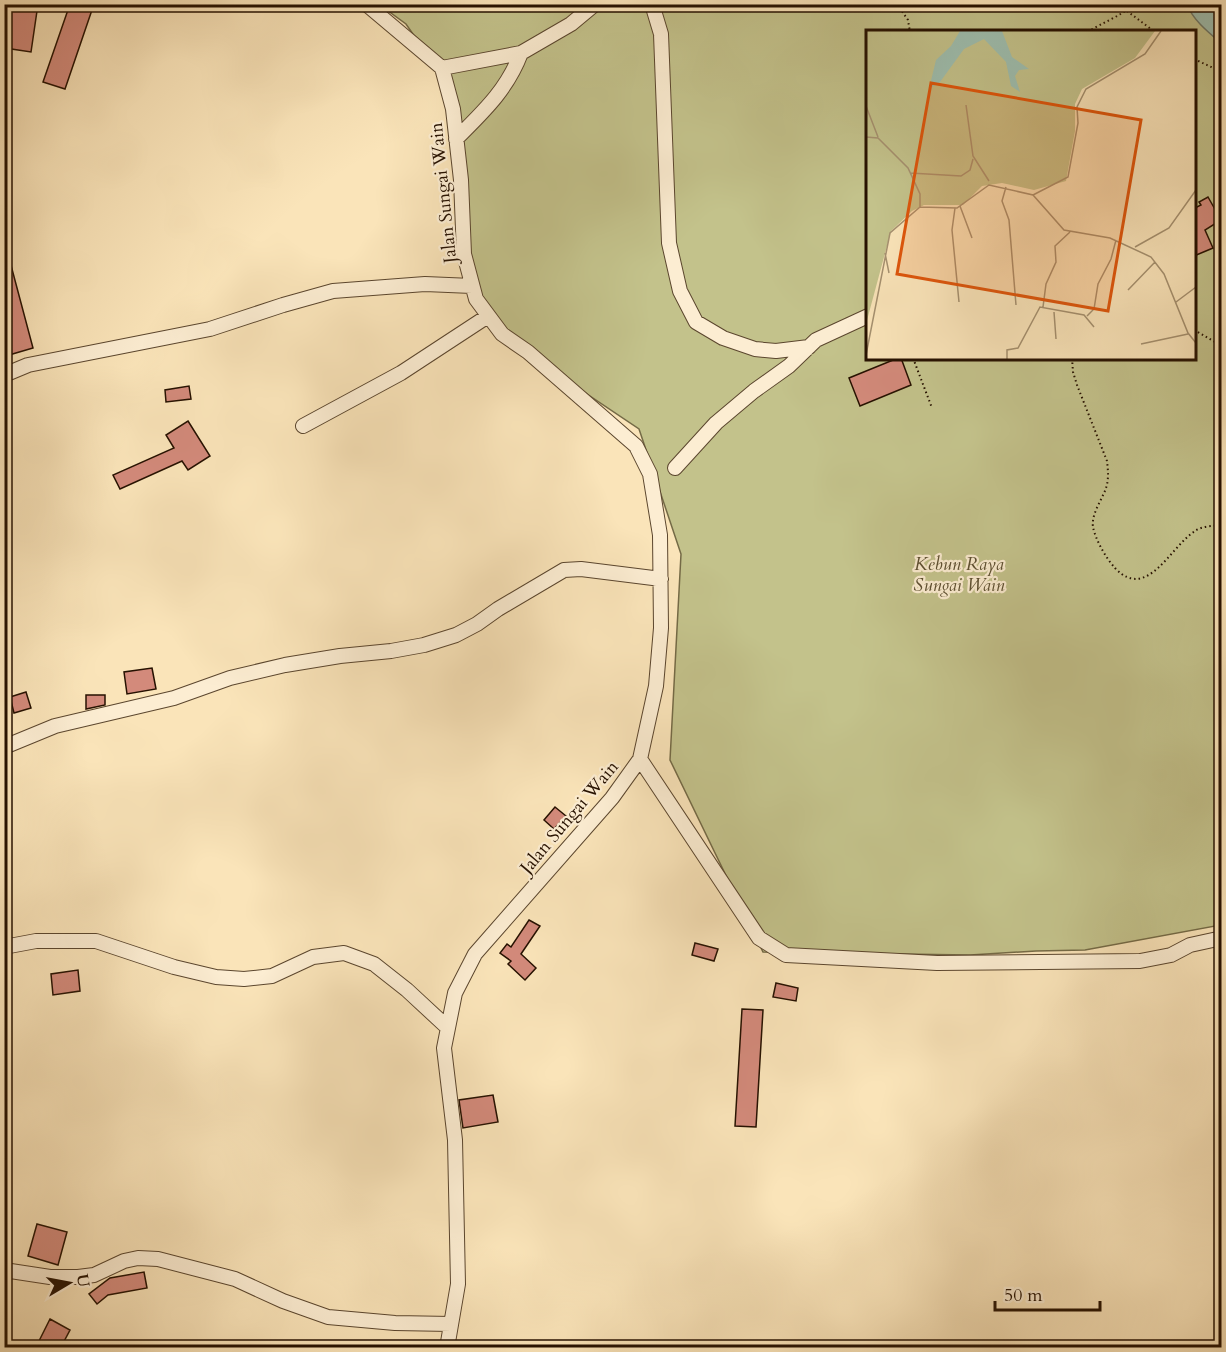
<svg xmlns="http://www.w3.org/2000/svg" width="1226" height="1352" viewBox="0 0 1226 1352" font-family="Cardo,serif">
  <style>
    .green { fill: #c3c28b; stroke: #746a46; stroke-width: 1.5; fill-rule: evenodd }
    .water { fill: #9ebfb0; stroke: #6e796a; stroke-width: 1.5 }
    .building { fill: #d38a7b; stroke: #261100; stroke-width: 1.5 }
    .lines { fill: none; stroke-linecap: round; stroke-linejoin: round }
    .minor-casing { stroke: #5b462e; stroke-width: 16 }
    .path { stroke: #261100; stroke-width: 2; stroke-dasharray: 1.5 3; stroke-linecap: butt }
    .minor { stroke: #fcedd2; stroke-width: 14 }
    .labels { text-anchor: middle; stroke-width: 4.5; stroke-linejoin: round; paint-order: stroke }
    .street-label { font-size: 18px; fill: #261100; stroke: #fcedd2 }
    .park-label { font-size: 18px; font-style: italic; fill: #5d4f31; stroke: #fcedd2 }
    .inset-road { fill: none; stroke: #a5906f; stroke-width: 1.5 }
    .view { fill: #de550b; fill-opacity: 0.15; stroke: #de550b; stroke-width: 3 }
    .inset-edge { fill: none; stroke: #261100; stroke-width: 3 }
  </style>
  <rect width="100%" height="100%" fill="#fae4b9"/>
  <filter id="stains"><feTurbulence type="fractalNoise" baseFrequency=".00333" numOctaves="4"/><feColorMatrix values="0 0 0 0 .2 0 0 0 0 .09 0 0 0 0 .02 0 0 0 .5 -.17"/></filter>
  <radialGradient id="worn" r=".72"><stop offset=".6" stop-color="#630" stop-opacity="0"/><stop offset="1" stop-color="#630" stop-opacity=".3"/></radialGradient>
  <path class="green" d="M 380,5 L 1221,5 L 1221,925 L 1085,950 L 1036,951 L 970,955 L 763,952 L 670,760 L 681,554 L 639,429 L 499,335 L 471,284 L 455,94 L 406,24 ZM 868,32 L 1194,32 L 1194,358 L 868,358 Z"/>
  <path class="water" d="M 1187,5 L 1221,5 L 1221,43 C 1208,32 1194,21 1187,5 Z"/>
  <path class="building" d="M 11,4 L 38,4 L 31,52 L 5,48 Z
    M 70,4 L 94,4 L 65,89 L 43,82 Z
    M 1208,197 L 1221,220 L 1205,230 L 1213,248 L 1194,256 L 1194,206 L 1195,208 L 1201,205 L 1199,202 Z
    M 8,254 L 33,348 L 9,355 L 4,337 L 4,255 Z
    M 898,358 L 901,358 L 911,385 L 860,406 L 849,378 Z
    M 189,386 L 191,399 L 166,402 L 165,390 Z
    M 188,421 L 210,456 L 188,470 L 182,461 L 120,489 L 113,475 L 174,448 L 166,435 Z
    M 152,668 L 156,689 L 127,694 L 124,672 Z
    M 26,692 L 31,708 L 14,713 L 10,697 Z
    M 86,695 L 105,695 L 105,705 L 86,709 Z
    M 555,807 L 566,816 L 554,829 L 544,820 Z
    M 529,920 L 540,926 L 521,954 L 536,968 L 525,980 L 508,964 L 511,961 L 500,953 L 507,944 L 511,947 Z
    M 695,943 L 718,949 L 714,961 L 692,955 Z
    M 78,970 L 80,991 L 53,995 L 51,974 Z
    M 776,983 L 798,988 L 796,1001 L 773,997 Z
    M 742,1009 L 763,1010 L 756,1127 L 735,1126 Z
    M 493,1095 L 498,1122 L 463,1128 L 459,1100 Z
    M 37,1224 L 67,1232 L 58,1265 L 28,1256 Z
    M 144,1272 L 147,1288 L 108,1295 L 97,1304 L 89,1294 L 110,1278 Z
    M 50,1319 L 70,1330 L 61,1347 L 36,1347 Z"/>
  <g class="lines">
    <g class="minor-casing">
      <path id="minor" d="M 366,4 L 442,68 L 453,109 L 461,180 L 464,254 L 476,299 L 502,334 L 528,352 L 636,446 L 650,474 L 660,535 L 661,628 L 656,686 L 640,759 L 612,798 L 475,954 L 455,993 L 444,1048 L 455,1140 L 458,1284 L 447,1348
        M 652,4 L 661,34 L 669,243 L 680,291 L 696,322 L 723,338 L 755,349 L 776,351 L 809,347
        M 442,68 L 521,53 L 571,24 L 595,4
        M 456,139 C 483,112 507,90 521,53
        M 4,375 L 28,365 L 210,329 L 283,305 L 333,291 L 425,284 L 472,286
        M 303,426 L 401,373 L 488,316
        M 675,468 L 716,423 L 754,391 L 789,366 L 816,340 L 868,316
        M 4,747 L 55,726 L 174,698 L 230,678 L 285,665 L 340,656 L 391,651 L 424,645 L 456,635 L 477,624 L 498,609 L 564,570 L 581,569 L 661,579
        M 640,759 L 759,938 L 786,955 L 937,963 L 1140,961 L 1171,955 L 1190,945 L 1222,938
        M 4,947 L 36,941 L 96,941 L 174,967 L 216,977 L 244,979 L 272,976 L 313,957 L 344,953 L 374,964 L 407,990 L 448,1028
        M 4,1270 L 50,1277 L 78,1277 L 94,1275 L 124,1261 L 138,1258 L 158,1259 L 235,1279 L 283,1301 L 328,1317 L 395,1323 L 451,1324"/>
    </g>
    <path class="path" d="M 897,4 L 908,20 L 910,32
      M 1127,11 L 1155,32
      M 1088,32 C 1101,23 1124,15 1133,4
      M 1194,59 L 1222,72
      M 1194,330 L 1222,346
      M 913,358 L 932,408
      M 1072,358 L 1073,372 L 1077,385 L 1107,461 C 1108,470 1109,479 1106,488 C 1102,500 1091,514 1093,527 C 1096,541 1106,558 1115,568 C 1147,602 1170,547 1195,531 C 1202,526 1213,526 1222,525"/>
    <use href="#minor" class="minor"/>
  </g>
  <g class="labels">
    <g class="street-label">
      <text transform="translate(443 193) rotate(-96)" y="6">Jalan Sungai Wain</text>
      <text transform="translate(569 817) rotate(-50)" y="6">Jalan Sungai Wain</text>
    </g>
    <g class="park-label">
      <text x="959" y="570">Kebun Raya<tspan x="959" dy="21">Sungai Wain</tspan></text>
    </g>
  </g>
  <g transform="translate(866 30)">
    <rect width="330" height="330" fill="#fae4b9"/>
    <path d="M 0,1 L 289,1 L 269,28 L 216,59 L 209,74 L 209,101 L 200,151 L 168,160 L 136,153 L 116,156 L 97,175 L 58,175 L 46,181 L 25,201 L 0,294 Z" fill="#c3c28b"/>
    <path d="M 94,1 L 136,1 L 146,27 L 163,39 L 153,40 L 149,46 L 154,62 L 145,56 L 140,32 L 118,9 L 98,19 L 74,52 L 63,59 L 70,30 L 85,16 Z" fill="#9ebfb0"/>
    <path class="inset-road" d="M 100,75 L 107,126 L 123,151M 0,76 L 12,107M 0,107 L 12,108 L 42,138 L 54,164 L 54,177M 44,143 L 95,146 L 104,140 L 107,129M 140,157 L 136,171 L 143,190 L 150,275M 167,165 L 202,147 L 212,93 L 211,77 L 220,59 L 279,24 L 295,1M 94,176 L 106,208M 89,178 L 86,200 L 93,272M 269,217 L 303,198 L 330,160M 19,223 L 23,243M 262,260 L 289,232M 310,272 L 330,257M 177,277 L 180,254 L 190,232 L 189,216 L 204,202M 188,282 L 190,309M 221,286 L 228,279 L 232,254 L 245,229 L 250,210M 275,314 L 322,304M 0,325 L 24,203 L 54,177 L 91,178 L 123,155 L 167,165 L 198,200 L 244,208 L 285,227 L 298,244 L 322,303 L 330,313M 141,329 L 141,320 L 152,318 L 174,277 L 218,285 L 228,297"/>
    <path class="view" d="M 65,53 L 275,90 L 242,281 L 31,244 Z"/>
    <rect width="330" height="330" class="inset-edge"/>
  </g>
  <rect width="1226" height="1352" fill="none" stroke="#fae4b9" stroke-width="24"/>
  <rect x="6" y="6" width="1214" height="1340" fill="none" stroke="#261100" stroke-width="3"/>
  <rect x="12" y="12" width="1202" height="1328" fill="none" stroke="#261100" stroke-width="1.5"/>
  <g transform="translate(69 1283) rotate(80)" stroke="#fcedd2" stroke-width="4.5" paint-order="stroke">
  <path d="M0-4.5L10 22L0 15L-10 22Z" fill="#261100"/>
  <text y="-9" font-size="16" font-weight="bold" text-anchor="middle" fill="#261100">U</text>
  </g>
  <path d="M995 1301v9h105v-9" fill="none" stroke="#261100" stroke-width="3"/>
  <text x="1004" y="1301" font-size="18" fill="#261100" stroke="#fcedd2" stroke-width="4.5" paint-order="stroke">50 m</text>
  <rect width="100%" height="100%" filter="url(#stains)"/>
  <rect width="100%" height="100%" fill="url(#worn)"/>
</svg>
